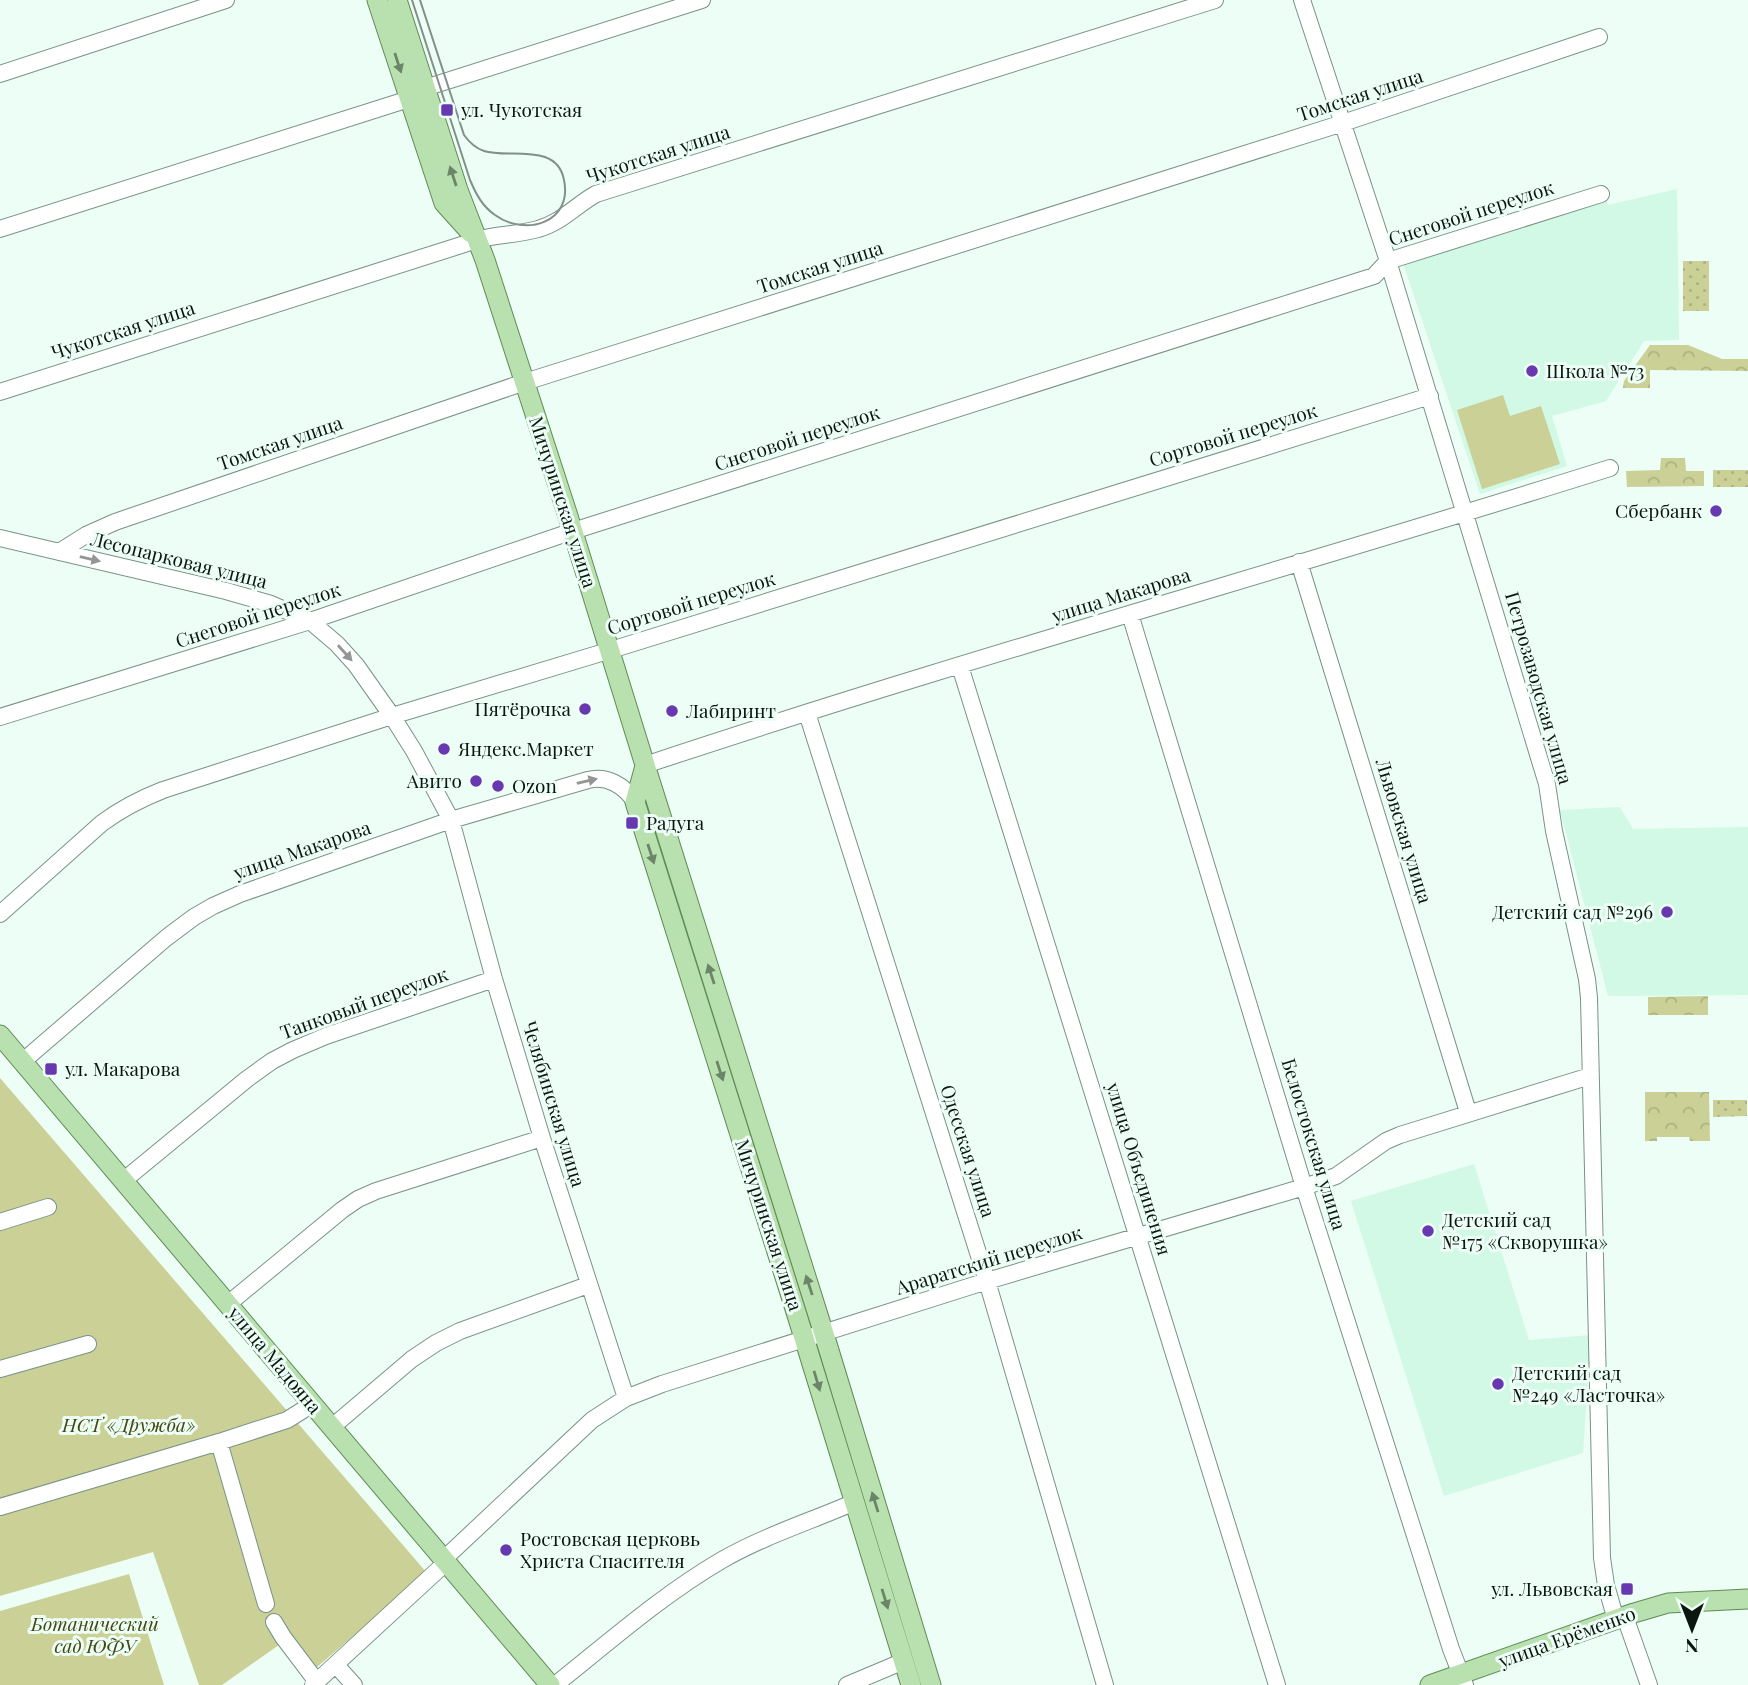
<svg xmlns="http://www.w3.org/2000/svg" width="1748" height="1685" viewBox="0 0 1748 1685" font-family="'Playfair Display',serif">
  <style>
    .built { fill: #d2f8e6 }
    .grass { fill: url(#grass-dots) }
    .forest { fill: url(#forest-crowns) }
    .garden { fill: #cad096 }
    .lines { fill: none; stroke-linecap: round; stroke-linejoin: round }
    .minor-casing { stroke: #789387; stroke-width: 18 }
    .major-casing { stroke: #5f8c55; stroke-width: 21 }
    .minor { stroke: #fff; stroke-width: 16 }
    .major { stroke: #b9e0af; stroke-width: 19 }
    .tram { stroke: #829089; stroke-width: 2 }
    .oneway { fill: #6b8568 }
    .oneway2 { fill: #929694 }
    .poi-dot { fill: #6738b0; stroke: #ecfef5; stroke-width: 2.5 }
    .labels { text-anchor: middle; stroke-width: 6; stroke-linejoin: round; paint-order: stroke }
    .street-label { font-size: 19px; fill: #0c1611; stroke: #ecfef5 }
    .poi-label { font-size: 19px; fill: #0c1611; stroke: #ecfef5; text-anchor: start }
    .park-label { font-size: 19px; font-style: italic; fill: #444712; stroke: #ecfef5 }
  </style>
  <defs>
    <pattern id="grass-dots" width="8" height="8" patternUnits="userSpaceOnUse" patternTransform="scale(1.75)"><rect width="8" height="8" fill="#cad096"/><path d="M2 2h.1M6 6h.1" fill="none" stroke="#acb280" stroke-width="1.8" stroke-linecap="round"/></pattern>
    <pattern id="forest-crowns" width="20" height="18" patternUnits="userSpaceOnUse" patternTransform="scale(1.75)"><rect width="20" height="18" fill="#cad096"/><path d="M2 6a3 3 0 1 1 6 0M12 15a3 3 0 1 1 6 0" fill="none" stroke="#acb280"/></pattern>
  </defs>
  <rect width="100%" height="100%" fill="#ecfef5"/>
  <path class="built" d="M 1677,189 L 1679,340 L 1644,341 L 1606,401 L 1552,416 L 1567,466 L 1480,494 L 1403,263 L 1606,198 L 1608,205 Z
    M 1620,807 L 1633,829 L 1748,827 L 1748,995 L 1608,996 L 1560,810 Z
    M 1474,1164 L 1529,1340 L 1591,1335 L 1583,1453 L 1444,1496 L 1351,1201 Z"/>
  <path class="grass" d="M 1683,261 L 1709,261 L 1709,311 L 1683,311 Z
    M 1713,470 L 1748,470 L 1748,487 L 1713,487 Z
    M 1713,1100 L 1747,1100 L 1747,1116 L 1713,1117 Z"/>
  <path class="forest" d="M 1650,345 L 1688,345 L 1722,359 L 1748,359 L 1748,371 L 1650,370 L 1650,388 L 1623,388 L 1624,381 Z
    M 1661,458 L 1685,458 L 1686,471 L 1704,471 L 1704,486 L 1627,487 L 1626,471 L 1660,470 Z
    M 1708,996 L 1708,1015 L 1648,1015 L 1648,997 Z
    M 1645,1092 L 1709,1092 L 1710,1141 L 1690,1141 L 1689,1137 L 1657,1137 L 1657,1141 L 1645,1141 Z"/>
  <path class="garden" d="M 1503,395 L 1510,416 L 1541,406 L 1560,464 L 1482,489 L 1457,410 Z
    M 0,1078 L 427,1573 L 310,1673 L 286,1640 L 222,1685 L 199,1685 L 153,1552 L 0,1596 Z
    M 129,1574 L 164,1685 L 0,1685 L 0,1611 Z"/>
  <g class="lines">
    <g class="minor-casing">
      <path id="minor" d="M 1302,0 L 1388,261 L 1547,784 L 1554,831 L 1587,979 L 1589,998 L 1602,1558 L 1606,1585 L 1616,1620
        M 0,74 L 226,0
        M 425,88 L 702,0
        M 0,229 L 409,99
        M 0,392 L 477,240 C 497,234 518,235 538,229 C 561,223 576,205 596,194 L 1215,0
        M 0,538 L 226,591 L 271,604 L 310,621 L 337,644 L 356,665 L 392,716 L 414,751 L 451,820 L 494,979 L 542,1138 L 626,1398
        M 59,552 L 86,535 L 115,522 L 525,382 L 1343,123 L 1599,37
        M 1299,562 L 1468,1112
        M 1130,614 L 1304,1187 L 1451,1649 L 1465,1685
        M 960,666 L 1277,1685
        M 807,713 L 987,1281 L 1105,1685
        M 0,717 L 310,621 L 573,531 L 1374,276 L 1388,261 L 1601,194
        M 645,765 C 964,659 1289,569 1610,468
        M 0,914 L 102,823 C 121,809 140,799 163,790 L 392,716 L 611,650 L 1430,396
        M 22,1062 L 166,938 L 194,917 L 213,906 L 240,894 L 451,820 L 588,780 C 607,775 625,786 635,802
        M 123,1181 L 247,1079 L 272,1061 L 293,1050 L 326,1036 L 494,979
        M 0,1222 L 48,1207
        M 228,1304 L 342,1210 L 358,1199 L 376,1191 L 542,1138
        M 0,1369 L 88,1344
        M 332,1427 L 412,1359 L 436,1343 L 460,1331 L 588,1285
        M 219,1442 L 266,1604
        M 0,1507 L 219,1442 L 287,1420 L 303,1410
        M 444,1559 L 592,1420 L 626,1398 L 662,1384 L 987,1281 L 1304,1187 L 1336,1176 L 1386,1141 L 1400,1135 L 1590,1076
        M 1625,1617 L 1649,1685
        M 274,1622 L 283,1637 L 317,1682
        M 336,1665 L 354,1685
        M 313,1685 L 439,1569
        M 555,1685 C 609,1642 662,1595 722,1560 C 764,1536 811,1521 855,1502
        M 847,1685 L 904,1661"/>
    </g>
    <g class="major-casing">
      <path id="major" d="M 377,0 L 444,203 L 471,233
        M 397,0 L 458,190 L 485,260 L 568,516 L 645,765 L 824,1334 L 931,1685
        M 645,766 L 635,802 L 796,1312 L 911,1685
        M 0,1035 L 550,1685
        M 1430,1685 L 1634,1613 L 1668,1603 L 1748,1599"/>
    </g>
    <use href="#minor" class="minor"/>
    <use href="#major" class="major"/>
    <path class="tram" d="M 412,0 L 470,180 C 476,194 482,206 495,215 C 525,237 573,223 564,180 C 557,142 509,159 484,151 C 475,148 469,142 464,135 L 420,0"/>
  </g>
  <defs><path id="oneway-solid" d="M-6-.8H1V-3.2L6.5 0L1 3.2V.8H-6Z" transform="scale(1.75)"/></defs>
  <g class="oneway">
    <use href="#oneway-solid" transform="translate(398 63) rotate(72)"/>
    <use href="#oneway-solid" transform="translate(453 176) rotate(-108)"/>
    <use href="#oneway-solid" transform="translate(651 854) rotate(72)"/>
    <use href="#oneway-solid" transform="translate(711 974) rotate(-108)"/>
    <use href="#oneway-solid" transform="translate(720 1071) rotate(72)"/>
    <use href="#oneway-solid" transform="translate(809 1285) rotate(-108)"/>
    <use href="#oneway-solid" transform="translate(817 1381) rotate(73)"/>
    <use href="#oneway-solid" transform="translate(875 1502) rotate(-107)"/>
    <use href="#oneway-solid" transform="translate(885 1599) rotate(73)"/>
  </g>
  <g class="oneway2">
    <use href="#oneway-solid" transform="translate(90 559) rotate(13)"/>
    <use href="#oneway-solid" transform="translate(345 653) rotate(48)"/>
    <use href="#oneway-solid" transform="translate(587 781) rotate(-13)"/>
  </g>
  <g class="poi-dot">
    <rect x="440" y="103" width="14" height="14" rx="3.5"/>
    <circle cx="1532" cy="371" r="7"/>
    <circle cx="1716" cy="511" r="7"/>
    <circle cx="585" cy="709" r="7"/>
    <circle cx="672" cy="711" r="7"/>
    <circle cx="444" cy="749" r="7"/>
    <circle cx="476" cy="781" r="7"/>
    <circle cx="498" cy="786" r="7"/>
    <rect x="625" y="816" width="14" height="14" rx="3.5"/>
    <circle cx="1667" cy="912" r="7"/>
    <rect x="44" y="1062" width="14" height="14" rx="3.5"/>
    <circle cx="1428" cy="1231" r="7"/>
    <circle cx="1498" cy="1384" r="7"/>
    <circle cx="506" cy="1550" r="7"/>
    <rect x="1620" y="1582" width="14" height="14" rx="3.5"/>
  </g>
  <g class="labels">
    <g class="street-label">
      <text transform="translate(1360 95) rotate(-18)" y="7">Томская улица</text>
      <text transform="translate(658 154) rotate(-18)" y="7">Чукотская улица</text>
      <text transform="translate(1471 213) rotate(-18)" y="7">Снеговой переулок</text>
      <text transform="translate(820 267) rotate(-18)" y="7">Томская улица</text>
      <text transform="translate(123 330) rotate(-18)" y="7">Чукотская улица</text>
      <text transform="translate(1233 435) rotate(-17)" y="7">Сортовой переулок</text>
      <text transform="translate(797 438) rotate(-18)" y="7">Снеговой переулок</text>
      <text transform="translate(280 443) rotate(-19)" y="7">Томская улица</text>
      <text transform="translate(563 502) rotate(72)" y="7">Мичуринская улица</text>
      <text transform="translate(179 560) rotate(14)" y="7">Лесопарковая улица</text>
      <text transform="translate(1121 595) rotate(-17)" y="7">улица Макарова</text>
      <text transform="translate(691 603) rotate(-17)" y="7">Сортовой переулок</text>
      <text transform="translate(258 615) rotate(-18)" y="7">Снеговой переулок</text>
      <text transform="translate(1539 688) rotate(74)" y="7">Петрозаводская улица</text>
      <text transform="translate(1404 831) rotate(73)" y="7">Львовская улица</text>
      <text transform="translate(302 850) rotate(-19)" y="7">улица Макарова</text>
      <text transform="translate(364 1003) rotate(-20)" y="7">Танковый переулок</text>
      <text transform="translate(554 1104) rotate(73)" y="7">Челябинская улица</text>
      <text transform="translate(1314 1144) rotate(73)" y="7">Белостокская улица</text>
      <text transform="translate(968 1151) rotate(72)" y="7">Одесская улица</text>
      <text transform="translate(1139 1169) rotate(73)" y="7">улица Объединения</text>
      <text transform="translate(769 1225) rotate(72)" y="7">Мичуринская улица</text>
      <text transform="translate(989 1260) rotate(-17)" y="7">Араратский переулок</text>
      <text transform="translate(275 1360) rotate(50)" y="7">улица Мадояна</text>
      <text transform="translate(1567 1637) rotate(-20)" y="7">улица Ерёменко</text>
    </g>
    <g class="poi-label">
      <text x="461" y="117">ул. Чукотская</text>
      <text x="1546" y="378">Школа №73</text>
      <text x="1702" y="518" text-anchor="end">Сбербанк</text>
      <text x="571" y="716" text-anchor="end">Пятёрочка</text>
      <text x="686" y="718">Лабиринт</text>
      <text x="458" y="756">Яндекс.Маркет</text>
      <text x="462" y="788" text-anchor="end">Авито</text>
      <text x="512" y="793">Ozon</text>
      <text x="646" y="830">Радуга</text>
      <text x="1653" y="919" text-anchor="end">Детский сад №296</text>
      <text x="65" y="1076">ул. Макарова</text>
      <text x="1442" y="1227">Детский сад<tspan x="1442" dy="22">№175 «Скворушка»</tspan></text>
      <text x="1512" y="1380">Детский сад<tspan x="1512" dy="22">№249 «Ласточка»</tspan></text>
      <text x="520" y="1546">Ростовская церковь<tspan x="520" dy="22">Христа Спасителя</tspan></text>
      <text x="1613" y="1596" text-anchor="end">ул. Львовская</text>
    </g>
    <g class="park-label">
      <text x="129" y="1432">НСТ «Дружба»</text>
      <text x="95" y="1631">Ботанический<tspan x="95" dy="22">сад ЮФУ</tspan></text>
    </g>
  </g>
  <g transform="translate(1692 1629) rotate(180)" stroke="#ecfef5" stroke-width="5" paint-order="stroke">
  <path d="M0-5L12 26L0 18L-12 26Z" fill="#0c1611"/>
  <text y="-10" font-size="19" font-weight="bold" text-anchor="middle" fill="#0c1611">N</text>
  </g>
</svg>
